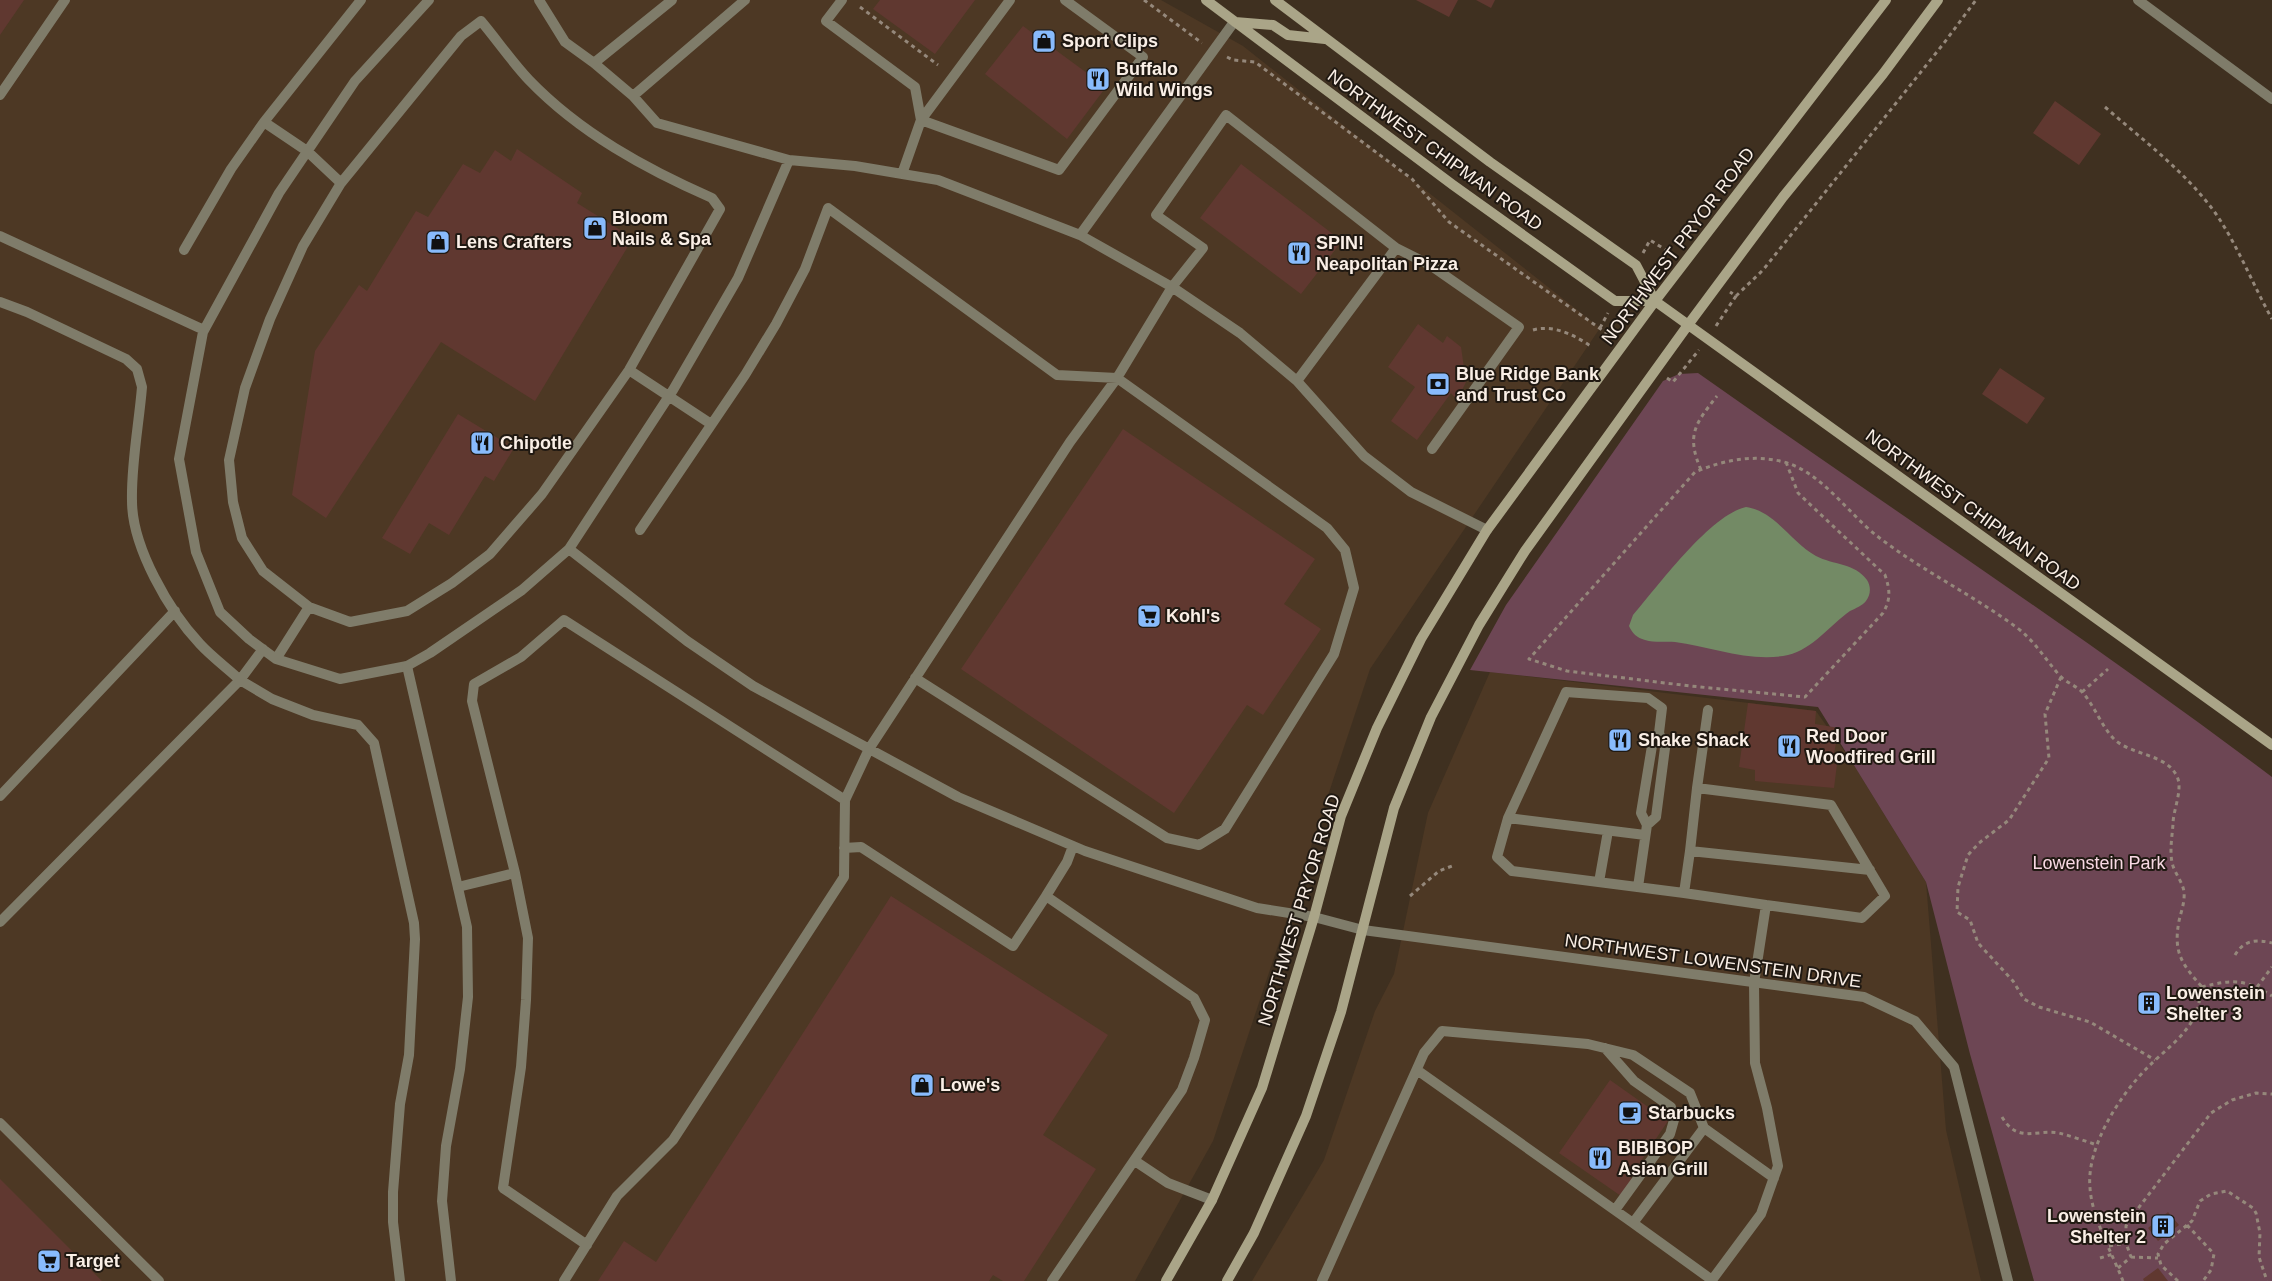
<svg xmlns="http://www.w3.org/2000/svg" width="2272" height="1281" viewBox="0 0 2272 1281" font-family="Arial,sans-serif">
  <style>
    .built { fill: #4d3824 }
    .green { fill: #6d4654 }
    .water { fill: #738a65 }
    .building { fill: #603830 }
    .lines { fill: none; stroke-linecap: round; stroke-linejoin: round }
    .path { stroke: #95887b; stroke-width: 3; stroke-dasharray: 4 4; stroke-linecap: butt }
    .lane { stroke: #7f7c6a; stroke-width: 10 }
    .street { stroke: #7f7c6a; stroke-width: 10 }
    .secondary { stroke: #aaa588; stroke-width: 10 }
    .labels { text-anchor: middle; stroke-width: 4; stroke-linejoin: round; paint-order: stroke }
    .poi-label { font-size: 18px; font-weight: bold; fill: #faefe6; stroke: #201912; text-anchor: start }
    .street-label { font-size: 18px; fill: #faefe6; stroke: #201912 }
    .park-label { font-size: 18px; fill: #f8d9e3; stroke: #201912 }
  </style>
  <rect width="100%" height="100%" fill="#3f3020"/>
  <path class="built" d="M 0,0 L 1161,0 L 1243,46 L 1600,328 L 1370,669 L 1213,1141 L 1135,1281 L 0,1281 Z
    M 1490,672 L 1816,711 L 1852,762 L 1926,882 L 1946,1130 L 1981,1281 L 1252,1281 L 1324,1160 L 1375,1011 L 1394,974 L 1428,813 Z"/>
  <path class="green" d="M 1698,373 C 1889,508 2085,636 2272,777 L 2272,1281 L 2034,1281 L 1970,1054 L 1926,882 L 1818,707 L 1470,670 L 1506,605 L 1663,381 L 1679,374 Z"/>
  <path class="water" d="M 1746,507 C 1775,511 1791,542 1816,556 C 1833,565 1855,563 1867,580 C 1871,586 1871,595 1866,601 C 1862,606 1856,608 1850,611 C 1830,625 1813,649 1788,655 C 1752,663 1711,647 1675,642 C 1666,641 1655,643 1645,640 C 1637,638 1632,633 1629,626 L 1633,615 C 1659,585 1710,515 1746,507 Z"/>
  <path class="building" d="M 0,0 L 24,0 L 0,35 Z
    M 880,0 L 975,0 L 935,54 L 873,9 Z
    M 1416,0 L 1458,0 L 1449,17 Z
    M 1476,0 L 1495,0 L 1491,8 Z
    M 1023,26 L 1106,87 L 1067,139 L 985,74 Z
    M 2055,101 L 2101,134 L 2079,165 L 2033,133 Z
    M 517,149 L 582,193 L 577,203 L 633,238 L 535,401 L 441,342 L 326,518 L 292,495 L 315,351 L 359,285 L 367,291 L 416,211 L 428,217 L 463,164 L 480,173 L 495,150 L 511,161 Z
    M 1241,164 L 1342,241 L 1301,294 L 1200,218 Z
    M 1418,324 L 1443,343 L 1447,336 L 1461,347 L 1466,382 L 1457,400 L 1451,393 L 1417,440 L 1391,421 L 1415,387 L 1388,367 Z
    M 2000,368 L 2045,398 L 2027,424 L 1982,394 Z
    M 458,414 L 514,448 L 494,481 L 485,476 L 449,535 L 429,523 L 410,554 L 382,538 Z
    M 1123,429 L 1315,559 L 1284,604 L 1321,629 L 1263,715 L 1247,705 L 1174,813 L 961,669 Z
    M 1748,703 L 1816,711 L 1815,724 L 1839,728 L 1832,764 L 1837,764 L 1834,788 L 1755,781 L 1755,770 L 1739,767 Z
    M 891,896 L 1108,1035 L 1043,1135 L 1096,1169 L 1024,1281 L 1003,1281 L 993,1275 L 989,1281 L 598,1281 L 624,1241 L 656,1262 Z
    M 2156,993 L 2158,1011 L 2143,1013 L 2141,995 Z
    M 1610,1080 L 1668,1121 L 1630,1177 L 1634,1180 L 1621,1196 L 1559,1153 Z
    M 0,1179 L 102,1281 L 0,1281 Z
    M 2168,1212 L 2179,1225 L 2158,1241 L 2148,1228 Z
    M 2158,1268 L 2168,1281 L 2144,1281 L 2143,1279 Z"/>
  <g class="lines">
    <path class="path" d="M 1144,0 L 1202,43
      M 860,7 L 938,65
      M 1227,57 L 1233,60 L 1255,62 L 1412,179 L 1449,222 L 1612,337
      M 2105,107 C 2144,141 2186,172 2216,214 C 2238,246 2253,285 2272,319
      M 1643,253 L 1650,240 L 1672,254
      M 1736,296 L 1763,270 L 1944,43 L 1976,0
      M 1716,326 L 1736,296 L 1730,292
      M 1600,328 L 1608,313
      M 1533,330 C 1554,324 1576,336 1592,347
      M 1667,378 L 1673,382 L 1699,350
      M 1786,462 L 1798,493 L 1885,575 C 1890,590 1891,599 1883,613 L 1805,697 L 1690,686 L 1567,671 L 1529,659 L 1695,472 C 1724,460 1753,454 1784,462 C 1821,472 1848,513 1877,536 C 1921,570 1971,594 2016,627 C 2035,641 2045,659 2060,676 C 2067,683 2077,686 2083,693 C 2095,707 2101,725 2113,738 C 2130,756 2169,753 2178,779 C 2182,792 2173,811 2173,824 C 2172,838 2169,853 2173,866 C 2176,875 2183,883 2184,892 C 2185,902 2181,912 2179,921 C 2173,953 2182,964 2202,987
      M 1701,470 C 1686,435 1695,424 1717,396
      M 2061,677 L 2045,714 L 2049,758 L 2009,820 L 1979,843 L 1968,855 L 1958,887 L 1957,912 L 1970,920 L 1978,943 L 2013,981 L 2024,999 L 2039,1007 L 2090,1022 L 2155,1060
      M 2082,692 L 2108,669
      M 1410,896 L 1439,871 L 1452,866
      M 2235,955 C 2244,940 2256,939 2272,943
      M 2257,987 L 2272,967
      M 2002,1117 C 2018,1144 2036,1129 2059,1133 C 2071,1136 2085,1141 2097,1145
      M 2187,1225 L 2214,1254 L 2211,1270 L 2203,1281
      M 2109,1246 L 2126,1243 L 2126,1226 L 2130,1219 L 2211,1113 L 2232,1100 L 2256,1093 L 2272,1094
      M 2131,1257 L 2158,1258
      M 2100,1258 L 2113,1254
      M 2118,1268 L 2131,1257 L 2126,1243
      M 2123,1281 C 2112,1253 2092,1218 2090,1188 C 2086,1147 2120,1095 2148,1067 C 2164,1051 2187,1035 2196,1013 C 2199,1005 2200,996 2202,987 C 2233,979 2245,979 2272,996
      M 2178,1281 L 2161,1265 L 2158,1254 L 2164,1244 L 2192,1221 L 2200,1201 L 2211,1194 L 2227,1191 L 2253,1208 L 2256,1213 L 2260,1233 L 2259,1257 L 2267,1281"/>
    <path class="lane" d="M 429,0 L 355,81 L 279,193 L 203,332 L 179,459 L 196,552 L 220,612 L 249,639 L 276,659 L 340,679 L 407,666 L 430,653 L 522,590 L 569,549 L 673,390 L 738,278 L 789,160 L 855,166 L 938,180 L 1080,235 L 1172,287 L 1240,333 L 1297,381 L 1364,456 L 1411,492 L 1487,530
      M 539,0 L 565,42 L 594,63 L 633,96 L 657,123 L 789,160
      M 842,0 L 826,21 L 915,87 L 921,120
      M 2138,0 L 2272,99
      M 594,63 L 672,0
      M 0,95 L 65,0
      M 633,96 L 745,0
      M 921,120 L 1059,170 L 1143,57 L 1065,0
      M 264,122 L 361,0
      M 902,174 L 921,120 L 1010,0
      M 1080,235 L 1234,22
      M 0,236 L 204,330
      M 1396,248 L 1430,265 L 1519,327 L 1432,449
      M 184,250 L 231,169 L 264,122 L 307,151 L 341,183
      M 0,302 L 27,312 L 126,359 L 137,369 L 142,387 C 139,424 131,464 132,501 C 132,547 169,611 200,644 C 212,657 227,668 240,680 L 0,922
      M 629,370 L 711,424
      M 640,530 L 745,375 L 776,324 L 805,269 L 828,208 L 1057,375 L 1117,378 L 1327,528 L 1345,550 L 1354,588 L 1334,654 L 1225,829 L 1199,845 L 1167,838 L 915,678
      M 569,549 L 687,641 L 753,686 L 958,797 L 1085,851 L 1257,908 L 1314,917
      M 263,649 L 240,680 L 272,699 L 313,715 L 358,725 L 374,743 L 414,923 L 415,939 L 409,1055 L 400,1104 L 393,1192 L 393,1222 L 400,1281
      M 276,659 L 309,607 L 263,571 L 242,538 L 233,502 L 229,460 L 245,388 L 270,319 L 303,246 L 341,183 L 461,36 L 481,21 C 497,40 512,62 529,80 C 580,133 646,169 712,198 L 720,209 L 629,370 L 542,494 L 490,554 L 452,583 L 407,611 L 350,622 L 309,607
      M 1697,788 L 1708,710
      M 0,796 L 175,611
      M 1508,818 L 1645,835
      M 1647,825 L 1656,817 L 1665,748 L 1659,733
      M 844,848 L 861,847 L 1013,946 L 1046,896
      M 1690,851 L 1684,893 L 1766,905
      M 515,873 L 472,701 L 474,684 L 521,657 L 564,620 L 845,800
      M 1599,882 L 1608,831
      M 458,887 L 515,873 L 528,938 L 526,1000 L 521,1067 L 503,1188 L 587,1245
      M 1638,887 L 1647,825 L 1641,813 L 1652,746 L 1659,733 L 1662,708 L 1648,698 L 1566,692 L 1508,818 L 1497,857 L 1512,871 L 1684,893
      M 1605,1048 L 1634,1081 L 1671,1107 L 1674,1120 L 1670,1134 L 1615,1210
      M 1417,1070 L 1633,1223
      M 0,1123 L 159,1281
      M 1704,1128 L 1633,1223 L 1712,1280 L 1761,1214 L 1778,1166 L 1767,1108 L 1755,1063 L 1754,983 L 1766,905 L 1862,918 L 1885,896 L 1831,805 L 1697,788 L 1690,851 L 1870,870
      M 1135,1161 L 1168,1183 L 1212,1200
      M 564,1281 L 617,1196 L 673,1140 L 844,877 L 845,800 L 869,749 L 1070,442 L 1117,378 L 1172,287 L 1203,248 L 1156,215 L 1226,115 L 1396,248 L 1297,381
      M 1052,1281 L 1182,1090 L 1194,1058 L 1205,1020 L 1194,998 L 1046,896 L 1067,862 L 1073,846
      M 1322,1281 L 1424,1053 L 1442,1031 L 1588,1044 L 1633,1055 L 1690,1093 L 1704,1128 L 1774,1178"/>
    <path class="street" d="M 407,666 L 467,927 L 468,997 L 460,1069 L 446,1146 L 442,1201 L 451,1281
      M 1314,917 L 1363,930 L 1864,997 L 1915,1021 L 1954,1067 L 2008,1281"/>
    <path class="secondary" d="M 1206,0 L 1453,185 L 1615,301 L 1655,301
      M 1275,0 L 1490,162 L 1636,265 L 1655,301 L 2272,745
      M 1235,22 L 1273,25 L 1288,35 L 1325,39
      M 1166,1281 L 1212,1200 L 1262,1088 L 1314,917 L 1341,816 L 1377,728 L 1421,639 L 1487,530 L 1655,301 L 1886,0
      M 1227,1281 L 1254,1233 L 1306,1116 L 1341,1012 L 1394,808 L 1431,717 L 1479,625 L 1525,551 L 1688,325 L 1783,197 L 1883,74 L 1938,0"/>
  </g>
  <defs>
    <g id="shop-square" transform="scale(1.25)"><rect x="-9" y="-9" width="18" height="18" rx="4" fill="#88bbfc" stroke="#201912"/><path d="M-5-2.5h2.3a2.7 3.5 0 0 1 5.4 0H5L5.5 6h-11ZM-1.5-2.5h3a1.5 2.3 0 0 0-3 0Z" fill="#111"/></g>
    <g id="restaurant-square" transform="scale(1.25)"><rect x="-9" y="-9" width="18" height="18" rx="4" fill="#88bbfc" stroke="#201912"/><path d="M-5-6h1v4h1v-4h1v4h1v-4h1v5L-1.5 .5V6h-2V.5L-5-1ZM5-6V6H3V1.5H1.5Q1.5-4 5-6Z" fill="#111"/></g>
    <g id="bank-square" transform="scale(1.25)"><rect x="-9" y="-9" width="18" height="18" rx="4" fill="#88bbfc" stroke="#201912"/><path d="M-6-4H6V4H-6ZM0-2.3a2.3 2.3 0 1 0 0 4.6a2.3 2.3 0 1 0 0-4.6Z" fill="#111"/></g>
    <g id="supermarket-square" transform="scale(1.25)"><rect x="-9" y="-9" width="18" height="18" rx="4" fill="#88bbfc" stroke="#201912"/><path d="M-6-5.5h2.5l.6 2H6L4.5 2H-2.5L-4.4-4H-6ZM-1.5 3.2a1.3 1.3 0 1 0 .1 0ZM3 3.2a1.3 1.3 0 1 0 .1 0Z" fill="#111"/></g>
    <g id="building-square" transform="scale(1.25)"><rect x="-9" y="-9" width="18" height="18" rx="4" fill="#88bbfc" stroke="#201912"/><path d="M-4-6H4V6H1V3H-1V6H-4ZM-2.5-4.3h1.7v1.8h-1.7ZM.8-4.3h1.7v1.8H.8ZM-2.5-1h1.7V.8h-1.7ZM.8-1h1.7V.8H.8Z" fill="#111"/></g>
    <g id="cafe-square" transform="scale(1.25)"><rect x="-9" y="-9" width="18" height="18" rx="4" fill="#88bbfc" stroke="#201912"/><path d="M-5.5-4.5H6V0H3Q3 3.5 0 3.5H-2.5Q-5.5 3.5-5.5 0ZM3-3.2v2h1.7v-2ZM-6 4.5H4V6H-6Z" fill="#111"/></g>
  </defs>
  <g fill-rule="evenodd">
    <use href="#shop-square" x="1044" y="41"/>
    <use href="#restaurant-square" x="1098" y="79"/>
    <use href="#shop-square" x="595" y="228"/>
    <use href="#shop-square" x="438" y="242"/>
    <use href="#restaurant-square" x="1299" y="253"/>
    <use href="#bank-square" x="1438" y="384"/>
    <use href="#restaurant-square" x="482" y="443"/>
    <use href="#supermarket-square" x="1149" y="616"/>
    <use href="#restaurant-square" x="1620" y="740"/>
    <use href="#restaurant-square" x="1789" y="746"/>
    <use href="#building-square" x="2149" y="1003"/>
    <use href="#shop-square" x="922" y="1085"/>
    <use href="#cafe-square" x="1630" y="1113"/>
    <use href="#restaurant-square" x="1600" y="1158"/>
    <use href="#building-square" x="2163" y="1226"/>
    <use href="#supermarket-square" x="49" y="1261"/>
  </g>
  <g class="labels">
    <g class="poi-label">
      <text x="1062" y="47">Sport Clips</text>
      <text x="1116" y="75">Buffalo<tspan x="1116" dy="21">Wild Wings</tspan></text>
      <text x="612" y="224">Bloom<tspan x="612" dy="21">Nails &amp; Spa</tspan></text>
      <text x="456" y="248">Lens Crafters</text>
      <text x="1316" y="249">SPIN!<tspan x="1316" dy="21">Neapolitan Pizza</tspan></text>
      <text x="1456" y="380">Blue Ridge Bank<tspan x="1456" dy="21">and Trust Co</tspan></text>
      <text x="500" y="449">Chipotle</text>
      <text x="1166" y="622">Kohl's</text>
      <text x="1806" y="742">Red Door<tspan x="1806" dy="21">Woodfired Grill</tspan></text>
      <text x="1638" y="746">Shake Shack</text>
      <text x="2166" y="999">Lowenstein<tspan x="2166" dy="21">Shelter 3</tspan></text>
      <text x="940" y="1091">Lowe's</text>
      <text x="1648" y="1119">Starbucks</text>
      <text x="1618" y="1154">BIBIBOP<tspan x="1618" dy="21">Asian Grill</tspan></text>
      <text x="2146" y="1222" text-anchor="end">Lowenstein<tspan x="2146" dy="21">Shelter 2</tspan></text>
      <text x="66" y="1267">Target</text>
    </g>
    <g class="street-label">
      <text transform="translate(1435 150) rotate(36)" y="6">NORTHWEST CHIPMAN ROAD</text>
      <text transform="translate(1678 246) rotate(-53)" y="6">NORTHWEST PRYOR ROAD</text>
      <text transform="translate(1973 510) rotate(36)" y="6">NORTHWEST CHIPMAN ROAD</text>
      <text transform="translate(1299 910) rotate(-73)" y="6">NORTHWEST PRYOR ROAD</text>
      <text transform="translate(1713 961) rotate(8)" y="6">NORTHWEST LOWENSTEIN DRIVE</text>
    </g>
    <g class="park-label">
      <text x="2099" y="869">Lowenstein Park</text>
    </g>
  </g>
</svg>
